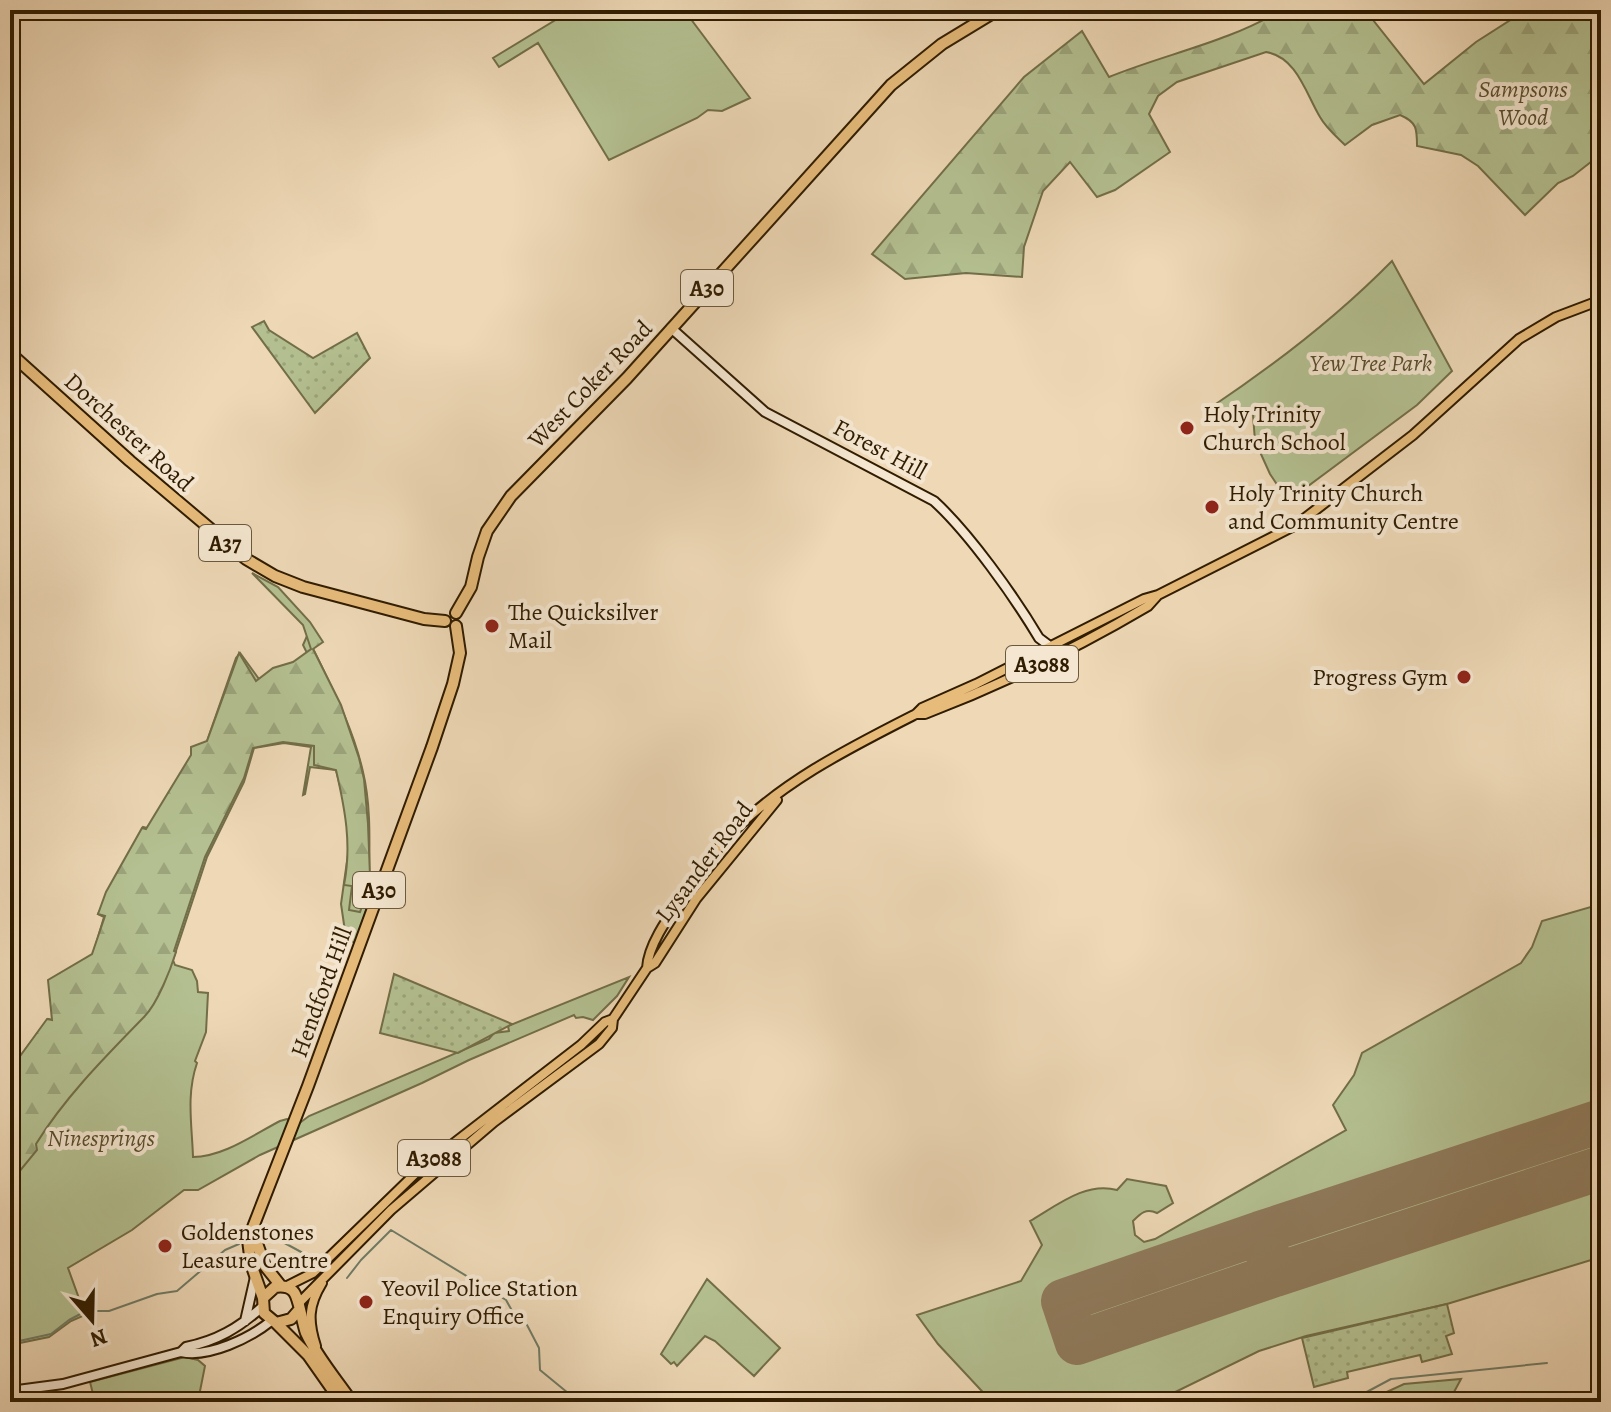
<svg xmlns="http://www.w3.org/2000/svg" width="1611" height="1412" viewBox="0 0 1611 1412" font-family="Alegreya,serif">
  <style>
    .green { fill: #b4c091; stroke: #726e48; stroke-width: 2 }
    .forest { fill: url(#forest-firs); stroke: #726e48; stroke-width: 2 }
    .garden { fill: url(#garden-dots); stroke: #726e48; stroke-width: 2 }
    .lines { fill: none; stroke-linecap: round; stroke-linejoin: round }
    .stream { stroke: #707b65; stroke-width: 2 }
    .runway { stroke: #8f7a5b; stroke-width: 44 }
    .secondary-casing { stroke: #301c00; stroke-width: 12 }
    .primary-casing { stroke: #301c00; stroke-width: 12 }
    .highway-casing { stroke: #301c00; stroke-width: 14 }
    .secondary { stroke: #f4e6d0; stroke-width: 8 }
    .primary { stroke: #e7bc7b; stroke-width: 8 }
    .highway { stroke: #e7bc7b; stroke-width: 10 }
    .poi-dot { fill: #8f2418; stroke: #f4e6d0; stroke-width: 3 }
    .labels { text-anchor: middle; stroke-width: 8; stroke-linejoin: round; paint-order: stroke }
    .shield { fill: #f4e6d0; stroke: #6b593e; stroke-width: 2 }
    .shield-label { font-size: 22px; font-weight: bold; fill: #301c00 }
    .park-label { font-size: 24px; font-style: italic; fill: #584d2c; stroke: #f4e6d0 }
    .street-label { font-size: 24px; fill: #301c00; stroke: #f4e6d0 }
    .poi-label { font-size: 24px; fill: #301c00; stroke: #f4e6d0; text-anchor: start }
  </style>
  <defs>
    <pattern id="forest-firs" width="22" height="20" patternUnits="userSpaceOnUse" patternTransform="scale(2)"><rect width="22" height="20" fill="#b4c091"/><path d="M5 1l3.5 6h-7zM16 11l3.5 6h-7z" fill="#9ba47b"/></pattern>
    <pattern id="garden-dots" width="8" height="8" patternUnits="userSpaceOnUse" patternTransform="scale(2)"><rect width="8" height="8" fill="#b4c091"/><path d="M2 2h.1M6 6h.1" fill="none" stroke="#9ba47b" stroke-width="1.8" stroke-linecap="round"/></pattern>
  </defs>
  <rect width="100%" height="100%" fill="#eed8b6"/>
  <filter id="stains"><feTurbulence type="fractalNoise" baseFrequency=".0025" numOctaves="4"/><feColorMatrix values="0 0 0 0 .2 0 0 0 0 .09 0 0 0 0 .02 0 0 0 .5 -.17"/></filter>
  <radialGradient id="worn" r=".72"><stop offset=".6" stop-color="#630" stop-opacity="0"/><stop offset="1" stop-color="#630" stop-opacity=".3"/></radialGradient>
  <path class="green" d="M 572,10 L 684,10 L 750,98 L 722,111 L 708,110 L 697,118 L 609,160 L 538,43 L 499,67 L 493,58 Z
    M 1392,261 L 1452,371 L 1417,405 L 1288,501 L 1270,474 L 1255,441 L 1253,415 L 1246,409 L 1211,413 L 1210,408 C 1276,364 1337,317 1392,261 Z
    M 307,636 C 328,681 352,723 363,772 C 372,809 369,851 369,889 L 372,893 L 355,943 L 346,938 L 341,904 L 350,840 L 348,839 L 346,810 L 336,770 L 310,767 L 305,794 L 303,795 L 311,747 L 284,743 L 254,748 L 244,782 L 207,857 L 173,960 L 175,965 L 192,970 L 197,981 L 198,992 L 208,993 L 206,1032 L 195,1061 L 197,1063 C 186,1095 192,1125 193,1157 C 223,1157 253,1135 280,1121 L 287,1119 L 301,1122 L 309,1116 L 489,1039 L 494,1033 L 509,1031 L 508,1026 L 629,977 L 617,996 L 593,1020 L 583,1017 L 576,1018 L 574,1015 L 469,1060 L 422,1083 L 260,1155 L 198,1190 L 184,1190 L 132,1230 L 68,1268 L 85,1315 L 71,1321 L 49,1337 L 10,1345 L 10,1070 L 48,1019 L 52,1020 L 93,954 L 104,917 L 98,914 L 143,827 L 147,828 L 207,741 L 236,658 L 240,653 L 259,679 L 308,655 L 303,645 Z
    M 1601,904 L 1601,1257 L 1447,1304 L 1306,1336 L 1259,1351 L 1155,1402 L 992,1402 L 938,1344 L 917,1315 L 1021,1281 L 1042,1245 L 1030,1221 C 1056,1206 1086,1181 1117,1190 L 1127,1179 L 1166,1186 L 1173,1203 L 1157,1213 C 1146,1208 1141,1213 1133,1221 L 1135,1235 L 1144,1242 L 1155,1239 L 1346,1130 L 1333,1105 L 1354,1075 L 1362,1053 L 1521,963 L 1532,947 L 1542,921 Z
    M 707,1279 L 780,1348 L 754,1376 L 715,1341 L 705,1336 L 677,1366 L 674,1362 L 671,1364 L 661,1354 Z
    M 185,1357 L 198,1360 L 205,1366 L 200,1391 L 202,1402 L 95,1402 L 90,1382 Z
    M 1461,1379 L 1454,1392 L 1464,1402 L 1365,1402 L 1404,1384 Z"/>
  <path class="forest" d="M 1281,10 L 1365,10 L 1424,84 L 1476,42 L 1526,10 L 1601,10 L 1601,154 L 1573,176 L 1558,183 L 1525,215 L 1478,166 L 1461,155 L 1417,146 C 1417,129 1417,122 1400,115 L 1372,125 L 1345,145 C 1337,137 1326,128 1320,117 C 1306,94 1297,57 1266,52 L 1177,82 L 1158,96 L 1149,114 L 1170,152 L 1115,190 L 1097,197 L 1070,162 L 1043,191 L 1024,247 L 1022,277 L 966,273 L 905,279 L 872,254 L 1024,77 L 1082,31 L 1109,77 C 1165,54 1229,42 1281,10 Z
    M 252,573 L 278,587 L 310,622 L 323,642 L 313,649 L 341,705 L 359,758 L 364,779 L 368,824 L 370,876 L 368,889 L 360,912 L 349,910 L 352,886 L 344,885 C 352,845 345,809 336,770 L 314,765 L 314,746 L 283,742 L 253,748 L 244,778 L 205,857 L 174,951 L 176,952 C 171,968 158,1003 144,1017 C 106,1056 65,1097 36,1144 L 37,1150 L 10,1183 L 10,1070 L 47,1019 L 52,1020 L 48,980 L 92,954 L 105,916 L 98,914 L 106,892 L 142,828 L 146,829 L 191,755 L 191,747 L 207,741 L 239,653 L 256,681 L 273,668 L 293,662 L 311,649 L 303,625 Z"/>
  <path class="garden" d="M 264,321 L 269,330 L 313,358 L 357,333 L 370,358 L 315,413 L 252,327 Z
    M 394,974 L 512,1024 L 458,1053 L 380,1033 Z
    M 1447,1304 L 1454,1333 L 1446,1336 L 1452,1354 L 1422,1362 L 1420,1355 L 1347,1372 L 1348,1378 L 1314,1387 L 1302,1338 Z"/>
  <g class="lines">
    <path class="stream" d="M 279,1240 L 314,1259
      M 347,1278 L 361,1260 L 391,1230 L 506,1300 L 515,1316
      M 527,1325 L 539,1348 L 540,1370 L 579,1402
      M 10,1343 L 51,1334 L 69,1320 L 86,1311 L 109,1311 L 157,1294 L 177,1291 L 225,1250 L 239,1244
      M 1348,1402 L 1391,1379 L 1547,1363"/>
    <path class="runway" d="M 1601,1121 L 1260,1233 L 1275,1275 L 1601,1168
      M 1260,1233 L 1275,1275 L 1077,1343 L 1063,1301 Z"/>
    <g class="secondary-casing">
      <path id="secondary" d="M 671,328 L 765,412 L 934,501 C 969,533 1014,596 1039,638 L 1051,647
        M 245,1321 L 255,1277
        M 181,1352 C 209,1358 250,1338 271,1321
        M 10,1391 L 63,1384 L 181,1352 L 186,1347 C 216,1341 239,1328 262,1307"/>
    </g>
    <g class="primary-casing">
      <path id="primary" d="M 916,714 L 925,714 C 1003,684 1077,648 1148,606 L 1157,596
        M 647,968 C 648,946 667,919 679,902 C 694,880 709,858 727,838 C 779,783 849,748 916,714 L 922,708 L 976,684 L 1144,599 L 1158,595 L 1296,525 L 1413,435 L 1519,339 L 1556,317 L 1601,300
        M 285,1287 L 313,1273 L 418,1171 L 581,1045 L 605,1022 L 613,1019
        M 299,1303 L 391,1210 L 494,1122 L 599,1044 L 612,1028 L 613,1019 L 647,968 L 655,963 L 696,899 L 777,800
        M 316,1346 C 308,1321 308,1306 322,1283"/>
    </g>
    <g class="highway-casing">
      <path id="highway" d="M 10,353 L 130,461 L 246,559 L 275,576 L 303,587 L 424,619 L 445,621
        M 456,613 L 471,587 L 478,557 L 487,531 L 511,496 L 627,378 L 891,85 L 942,44 L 998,10
        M 253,1232 L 265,1266 L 281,1286
        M 263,1298 L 251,1264 L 248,1240 L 308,1086 L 432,747 L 453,684 L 460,653 L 456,626
        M 298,1311 L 291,1319 L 276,1323 L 264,1313 L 263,1298 L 275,1287 C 282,1286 288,1286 293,1291 C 299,1297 302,1322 306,1333 C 317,1357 337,1380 352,1402
        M 276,1323 L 308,1355 L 341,1402"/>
    </g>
    <use href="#secondary" class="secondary"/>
    <use href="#primary" class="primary"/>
    <use href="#highway" class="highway"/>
  </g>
  <g class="poi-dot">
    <circle cx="1187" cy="428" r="8"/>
    <circle cx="1212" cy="507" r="8"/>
    <circle cx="492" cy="626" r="8"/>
    <circle cx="1464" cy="677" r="8"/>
    <circle cx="165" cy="1246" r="8"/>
    <circle cx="366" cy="1302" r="8"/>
  </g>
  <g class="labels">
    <g class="shield">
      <rect x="681" y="270" width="52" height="36" rx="6"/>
      <rect x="199" y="525" width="52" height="36" rx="6"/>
      <rect x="1006" y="646" width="72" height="36" rx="6"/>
      <rect x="353" y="872" width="52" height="36" rx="6"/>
      <rect x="398" y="1140" width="72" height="36" rx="6"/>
    </g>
    <g class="shield-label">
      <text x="707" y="296">A30</text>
      <text x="225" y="551">A37</text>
      <text x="1042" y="672">A3088</text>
      <text x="379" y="898">A30</text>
      <text x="434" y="1166">A3088</text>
    </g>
    <g class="park-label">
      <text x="1523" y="97">Sampsons<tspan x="1523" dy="28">Wood</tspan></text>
      <text x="1371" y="371">Yew Tree Park</text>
      <text x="101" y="1146">Ninesprings</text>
    </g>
    <g class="street-label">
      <text transform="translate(590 384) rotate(-46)" y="8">West Coker Road</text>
      <text transform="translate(129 432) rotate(42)" y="8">Dorchester Road</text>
      <text transform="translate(880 449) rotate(28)" y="8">Forest Hill</text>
      <text transform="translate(704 862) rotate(-53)" y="8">Lysander Road</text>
      <text transform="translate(321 992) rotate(-70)" y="8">Hendford Hill</text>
    </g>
    <g class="poi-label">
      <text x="1203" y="422">Holy Trinity<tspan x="1203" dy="28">Church School</tspan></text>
      <text x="1228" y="501">Holy Trinity Church<tspan x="1228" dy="28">and Community Centre</tspan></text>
      <text x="508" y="620">The Quicksilver<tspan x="508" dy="28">Mail</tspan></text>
      <text x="1448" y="685" text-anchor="end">Progress Gym</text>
      <text x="181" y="1240">Goldenstones<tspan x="181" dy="28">Leasure Centre</tspan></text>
      <text x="382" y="1296">Yeovil Police Station<tspan x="382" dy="28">Enquiry Office</tspan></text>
    </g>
  </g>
  <rect width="1611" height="1412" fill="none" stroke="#eed8b6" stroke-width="40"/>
  <rect x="12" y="12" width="1587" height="1388" fill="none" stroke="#301c00" stroke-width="4"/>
  <rect x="20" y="20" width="1571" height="1372" fill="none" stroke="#301c00" stroke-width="2"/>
  <g transform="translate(92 1320) rotate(160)" stroke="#f4e6d0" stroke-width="6" paint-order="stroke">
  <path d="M0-6L14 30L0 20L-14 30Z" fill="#301c00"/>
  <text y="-12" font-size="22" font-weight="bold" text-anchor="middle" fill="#301c00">N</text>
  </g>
  <rect width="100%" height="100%" filter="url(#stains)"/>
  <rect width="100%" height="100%" fill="url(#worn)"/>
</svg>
